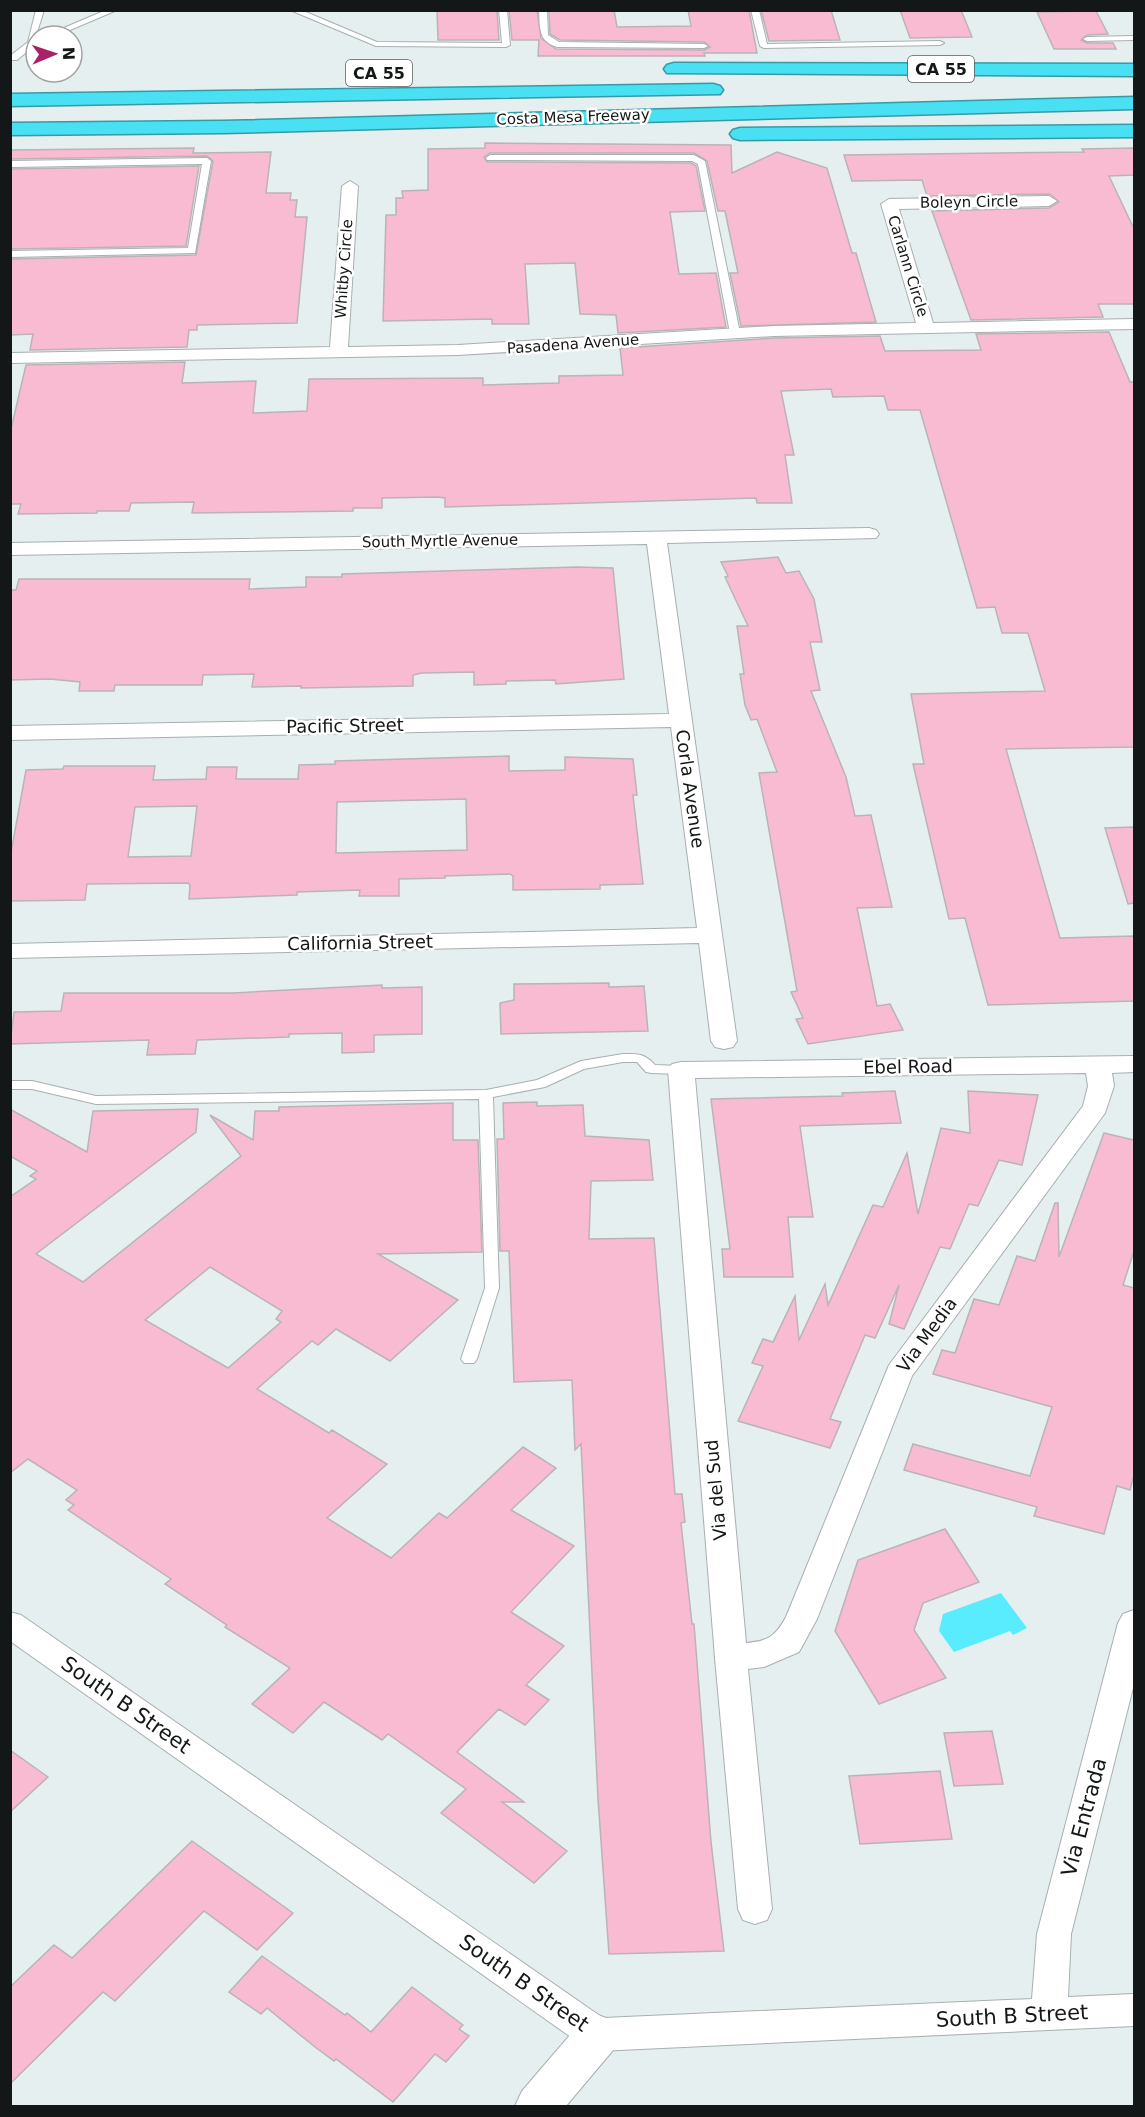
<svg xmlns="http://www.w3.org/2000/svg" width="1145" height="2117" viewBox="0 0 1145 2117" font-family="'DejaVu Sans',sans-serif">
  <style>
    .water { fill: #59ecfe }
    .building { fill: #f8bbd2; stroke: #bbb3b6; stroke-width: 1.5; fill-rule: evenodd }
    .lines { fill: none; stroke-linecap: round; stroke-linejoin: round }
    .service-casing { stroke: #a7afb0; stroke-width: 2 }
    .minor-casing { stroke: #a7afb0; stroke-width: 2 }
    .tertiary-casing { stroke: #a7afb0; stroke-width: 2 }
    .motorway-casing { stroke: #369aa5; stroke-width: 3 }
    .service { fill: #fff; fill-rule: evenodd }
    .minor { fill: #fff; fill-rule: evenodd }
    .tertiary { fill: #fff; fill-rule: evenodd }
    .motorway { fill: #48e0f2; fill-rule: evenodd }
    .labels { text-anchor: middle; stroke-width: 5; stroke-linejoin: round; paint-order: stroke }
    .far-street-label { font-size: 15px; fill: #141717; stroke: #fff }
    .shield { fill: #fff; stroke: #5a5d5d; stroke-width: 1.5 }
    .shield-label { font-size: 16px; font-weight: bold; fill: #141717 }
    .street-label { font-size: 18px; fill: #141717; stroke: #fff }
    .near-street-label { font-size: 21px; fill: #141717; stroke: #fff }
  </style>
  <rect width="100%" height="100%" fill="#e6eff0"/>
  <path class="water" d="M 1001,1593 L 1027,1628 L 1013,1635 L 1010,1631 L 954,1652 L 939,1631 L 943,1614 Z"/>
  <path class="building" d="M 437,10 L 497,10 L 499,40 L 438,40 Z
    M 509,10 L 537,10 L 541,38 L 556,49 L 704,50 L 710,47 L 704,42 L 560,40 L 550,34 L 549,10 L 614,10 L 617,27 L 691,26 L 688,10 L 749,10 L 757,53 L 704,53 L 705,56 L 538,56 L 539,40 L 512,40 Z
    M 761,10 L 831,10 L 840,40 L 769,41 Z
    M 900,10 L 961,10 L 972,37 L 910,38 Z
    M 1096,11 L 1108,34 L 1087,35 L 1081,40 L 1087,43 L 1113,43 L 1116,49 L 1054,49 L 1037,12 Z
    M 485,143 L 731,145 L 732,173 L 777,152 L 827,168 L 852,253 L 856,253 L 876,322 L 741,326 L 730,273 L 738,273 L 725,211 L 718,211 L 707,161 L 694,153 L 490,153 L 484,157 L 487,162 L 691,163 L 696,166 L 705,211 L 670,212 L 679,274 L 716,273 L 726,327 L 618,333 L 616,315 L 580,314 L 575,263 L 525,264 L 529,324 L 492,324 L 492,319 L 383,321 L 386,215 L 396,215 L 396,198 L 403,198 L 402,191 L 428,190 L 428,149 L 485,148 Z
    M 194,148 L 193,153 L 271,152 L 266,193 L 291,193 L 290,200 L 297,200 L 295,217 L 307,217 L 297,323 L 197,325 L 197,330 L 189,330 L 187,347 L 30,350 L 33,334 L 10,335 L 10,259 L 196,255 L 213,161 L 207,156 L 10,159 L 10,150 Z
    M 1134,148 L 1134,175 L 1109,176 L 1134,229 L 1134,304 L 1098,304 L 1103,317 L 971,320 L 932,211 L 1049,208 L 1059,202 L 1050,194 L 927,196 L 922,180 L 852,181 L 844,155 L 1084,152 L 1082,149 Z
    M 199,166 L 186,246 L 10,249 L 10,169 Z
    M 1109,332 L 1130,382 L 1134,382 L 1134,747 L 1006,749 L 1060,938 L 1134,936 L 1134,1001 L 988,1005 L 965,918 L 949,919 L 913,764 L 924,764 L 911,694 L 1045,691 L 1028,633 L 1002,633 L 995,607 L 977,608 L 920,410 L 888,410 L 884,396 L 833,397 L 831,389 L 781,391 L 794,455 L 785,455 L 792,503 L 757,503 L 756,498 L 445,507 L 445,498 L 437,497 L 382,498 L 382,508 L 353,508 L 353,511 L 192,513 L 194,502 L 131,503 L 129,511 L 97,511 L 97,513 L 18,514 L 21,504 L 10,504 L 10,433 L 26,365 L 185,362 L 182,383 L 256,381 L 253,413 L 307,411 L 309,379 L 483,378 L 483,385 L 559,383 L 559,376 L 623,375 L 620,348 L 774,338 L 880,336 L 885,351 L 981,350 L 976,334 Z
    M 778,557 L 786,573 L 799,571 L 814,599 L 822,642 L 810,642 L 820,690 L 811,691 L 846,777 L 855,816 L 871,815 L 892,907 L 857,908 L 877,1006 L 890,1004 L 903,1030 L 808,1044 L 796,1019 L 803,1018 L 791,992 L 797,991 L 759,773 L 777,772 L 757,719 L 751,720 L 745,705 L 740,674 L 744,674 L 737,626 L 748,626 L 725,577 L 728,576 L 721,562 Z
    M 577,567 L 613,568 L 624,679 L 556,684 L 555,680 L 506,681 L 506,684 L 474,685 L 474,672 L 422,673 L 413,675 L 413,686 L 301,688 L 301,686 L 252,687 L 254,674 L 203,675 L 202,685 L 115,685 L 114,691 L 79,691 L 80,682 L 50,679 L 10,680 L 10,590 L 16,590 L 19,579 L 250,579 L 249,589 L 306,587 L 306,577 L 342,577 L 342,574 Z
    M 509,756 L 509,771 L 565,770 L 565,757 L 633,759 L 637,795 L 633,795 L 643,884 L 600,885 L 600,889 L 513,890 L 513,876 L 510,874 L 445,876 L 445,878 L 399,879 L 399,896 L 359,896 L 360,890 L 297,892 L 297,895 L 189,899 L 190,885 L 188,883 L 87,884 L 85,900 L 10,901 L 10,858 L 26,770 L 63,769 L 64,766 L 155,766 L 153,780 L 206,779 L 207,767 L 237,767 L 236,779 L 298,779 L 299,765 L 335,764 L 335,761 ZM 466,799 L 467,850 L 336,853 L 337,802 ZM 197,806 L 191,856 L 128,857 L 135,807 Z
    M 1134,827 L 1134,903 L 1128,904 L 1105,828 Z
    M 609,983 L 609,987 L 644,986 L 648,1031 L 501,1034 L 500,1003 L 514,1000 L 514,984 Z
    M 382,985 L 382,988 L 422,987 L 422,1034 L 374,1035 L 374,1052 L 342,1053 L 342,1033 L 289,1034 L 289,1037 L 197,1040 L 195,1054 L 147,1055 L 149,1040 L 10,1044 L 14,1012 L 61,1011 L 64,993 L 233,993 Z
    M 895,1091 L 901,1123 L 800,1126 L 813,1217 L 788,1217 L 793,1277 L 724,1277 L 722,1249 L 730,1249 L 711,1099 L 843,1096 L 842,1093 Z
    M 968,1091 L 1038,1095 L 1022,1165 L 999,1160 L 978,1206 L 969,1204 L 950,1249 L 940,1247 L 904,1329 L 889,1324 L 899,1285 L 875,1338 L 865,1335 L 830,1419 L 841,1422 L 830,1448 L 738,1421 L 763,1366 L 752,1363 L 763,1339 L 773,1342 L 795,1296 L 799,1340 L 825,1284 L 828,1305 L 873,1205 L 883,1207 L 907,1153 L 918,1214 L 941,1128 L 970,1133 Z
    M 537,1102 L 537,1106 L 583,1105 L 585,1136 L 649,1140 L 653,1180 L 591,1181 L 589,1239 L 654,1238 L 675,1494 L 682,1494 L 685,1522 L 681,1523 L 692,1624 L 694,1624 L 711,1842 L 724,1951 L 609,1954 L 598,1799 L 581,1444 L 575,1450 L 572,1380 L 514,1382 L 509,1251 L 500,1251 L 497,1139 L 504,1139 L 503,1103 Z
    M 453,1103 L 453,1140 L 478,1140 L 482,1252 L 378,1254 L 458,1300 L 390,1361 L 336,1329 L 318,1345 L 312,1341 L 257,1389 L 329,1433 L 332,1430 L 387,1464 L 327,1518 L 391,1558 L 439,1513 L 447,1518 L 523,1447 L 556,1468 L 511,1510 L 574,1546 L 511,1612 L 564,1646 L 526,1685 L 549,1700 L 525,1725 L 499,1709 L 457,1752 L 524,1802 L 502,1802 L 567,1851 L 534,1883 L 441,1813 L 466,1789 L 388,1734 L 382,1740 L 324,1702 L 293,1733 L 252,1704 L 290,1668 L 225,1627 L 227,1625 L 165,1584 L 171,1579 L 68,1510 L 74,1505 L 66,1500 L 77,1490 L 28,1459 L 10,1473 L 10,1197 L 36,1179 L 30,1176 L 37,1171 L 10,1156 L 10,1109 L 87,1152 L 93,1111 L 198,1109 L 196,1132 L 36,1254 L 83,1282 L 241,1156 L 210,1115 L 253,1140 L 255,1111 L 279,1111 L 279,1107 ZM 210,1267 L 282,1311 L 276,1319 L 281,1322 L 228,1368 L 145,1320 Z
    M 1104,1133 L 1134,1140 L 1134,1251 L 1123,1285 L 1134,1288 L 1134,1475 L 1130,1490 L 1117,1486 L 1104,1534 L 1034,1516 L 1037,1507 L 904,1470 L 913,1444 L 1030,1476 L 1052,1407 L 933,1374 L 942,1350 L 955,1353 L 974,1299 L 999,1305 L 1017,1256 L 1035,1261 L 1055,1203 L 1058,1203 L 1059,1257 Z
    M 945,1529 L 979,1582 L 923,1603 L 914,1630 L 946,1678 L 879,1704 L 835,1631 L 858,1560 Z
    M 992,1731 L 1003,1784 L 954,1786 L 944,1733 Z
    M 10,1750 L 48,1777 L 10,1812 Z
    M 940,1771 L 952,1839 L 860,1844 L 849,1776 Z
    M 192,1841 L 293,1913 L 257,1950 L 204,1911 L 115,2001 L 103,1992 L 10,2084 L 10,1987 L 54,1945 L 72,1958 Z
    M 262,1956 L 345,2015 L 347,2013 L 371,2032 L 412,1987 L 463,2025 L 459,2029 L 469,2036 L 446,2062 L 435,2054 L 393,2102 L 336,2059 L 334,2061 L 315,2047 L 267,2008 L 261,2014 L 229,1992 Z"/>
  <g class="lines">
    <g class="service-casing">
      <path id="service" d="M 36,10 L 44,10 L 36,36 L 36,44 L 17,60 L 10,60 L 10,56 L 28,42 Z
        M 106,10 L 117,10 L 56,36 L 45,36 Z
        M 290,10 L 301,10 L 377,42 L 502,43 L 499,10 L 507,10 L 510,45 L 506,47 L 376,46 Z
        M 539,10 L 547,10 L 548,35 L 559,42 L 704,44 L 708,46 L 704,48 L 557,47 C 538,41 540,28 539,10 Z
        M 751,10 L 759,10 L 767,44 L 940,41 L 944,43 L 940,45 L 764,48 L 760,46 Z
        M 1134,36 L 1134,40 L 1087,41 L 1083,39 L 1087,37 Z
        M 490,155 L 694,155 L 705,161 L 740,333 L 738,335 L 730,333 L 698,164 L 692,161 L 487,160 L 486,158 Z
        M 207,158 L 211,161 L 195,253 L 10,257 L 10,251 L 188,248 L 202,164 L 10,167 L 10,161 Z
        M 623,1054 C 638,1054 644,1053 655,1065 L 681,1066 L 688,1070 L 681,1074 L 651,1073 L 646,1072 L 637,1062 L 623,1062 L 584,1069 L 545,1087 L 493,1097 L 499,1288 L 477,1359 L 474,1363 L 464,1363 L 461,1359 L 485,1288 L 479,1099 L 96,1104 L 32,1089 L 10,1089 L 10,1081 L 32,1081 L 96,1096 L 486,1090 L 537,1080 L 581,1061 Z"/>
    </g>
    <g class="minor-casing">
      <path id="minor" d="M 350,181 L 358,186 L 348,347 L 458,345 L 774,326 L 916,323 L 881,204 L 889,199 L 1049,196 L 1057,201 L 1049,206 L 899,209 L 933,323 L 1134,319 L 1134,329 L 774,336 L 458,355 L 10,363 L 10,353 L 330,347 L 342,186 Z
        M 869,528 L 876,530 L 879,534 L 876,538 L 667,543 L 737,1041 L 733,1047 L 724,1049 L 715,1047 L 711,1041 L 699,943 L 10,958 L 10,944 L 697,928 L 671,727 L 10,740 L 10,726 L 669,714 L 647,544 L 10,555 L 10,543 Z
        M 1134,1056 L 1134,1072 L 1112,1073 L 1114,1086 L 1105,1113 L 912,1376 L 817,1619 L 799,1652 L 764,1667 L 748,1669 L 772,1909 L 767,1920 L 755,1924 L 743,1920 L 738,1909 L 715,1658 L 668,1070 L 672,1064 L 681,1062 ZM 1086,1073 L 1088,1086 L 1083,1106 L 889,1365 L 786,1617 C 775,1637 768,1641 746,1643 L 695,1078 Z
        M 1134,1610 L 1134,1684 L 1071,1934 L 1068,1997 L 1134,1994 L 1134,2026 L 598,2051 L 585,2047 L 10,1641 L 10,1612 L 21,1615 L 603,2018 L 1032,1999 L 1037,1934 L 1118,1623 L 1123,1614 Z"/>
    </g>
    <g class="tertiary-casing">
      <path id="tertiary" d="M 598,2015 L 614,2021 L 620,2035 L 614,2049 L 566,2106 L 515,2106 L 522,2091 L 582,2021 Z"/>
    </g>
    <g class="motorway-casing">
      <path id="motorway" d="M 674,63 L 1134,64 L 1134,76 L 667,73 L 664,69 L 667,65 Z
        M 713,84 L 720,86 L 723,90 L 720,94 L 10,106 L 10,94 Z
        M 1134,97 L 1134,109 L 223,133 L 10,135 L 10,123 L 223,121 Z
        M 1134,125 L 1134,137 L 740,140 L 733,138 L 730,134 L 733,130 L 740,128 Z"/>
    </g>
    <use href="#service" class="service"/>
    <use href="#minor" class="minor"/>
    <use href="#tertiary" class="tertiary"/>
    <use href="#motorway" class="motorway"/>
  </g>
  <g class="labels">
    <g class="far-street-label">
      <text transform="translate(573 117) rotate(-2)" y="5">Costa Mesa Freeway</text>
      <text transform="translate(969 202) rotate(-1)" y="5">Boleyn Circle</text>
      <text transform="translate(908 266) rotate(73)" y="5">Carlann Circle</text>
      <text transform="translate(344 269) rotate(-86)" y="5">Whitby Circle</text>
      <text transform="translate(573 344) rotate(-4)" y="5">Pasadena Avenue</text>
      <text transform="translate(440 541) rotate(-1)" y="5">South Myrtle Avenue</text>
    </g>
    <g class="shield">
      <rect x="908" y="56" width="66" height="26" rx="4.5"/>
      <rect x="346" y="60" width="66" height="26" rx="4.5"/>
    </g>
    <g class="shield-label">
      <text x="941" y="75">CA 55</text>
      <text x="379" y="79">CA 55</text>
    </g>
    <g class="street-label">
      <text transform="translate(345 726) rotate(-1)" y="6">Pacific Street</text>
      <text transform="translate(690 789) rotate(82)" y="6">Corla Avenue</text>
      <text transform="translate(360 943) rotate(-1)" y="6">California Street</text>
      <text transform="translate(908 1067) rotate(-1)" y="6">Ebel Road</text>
      <text transform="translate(927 1335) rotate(-54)" y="6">Via Media</text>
      <text transform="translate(716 1490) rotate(-95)" y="6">Via del Sud</text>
    </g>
    <g class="near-street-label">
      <text transform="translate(126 1705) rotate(35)" y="7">South B Street</text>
      <text transform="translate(1084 1817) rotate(-75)" y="7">Via Entrada</text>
      <text transform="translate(524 1983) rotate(35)" y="7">South B Street</text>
      <text transform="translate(1012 2016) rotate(-3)" y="7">South B Street</text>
    </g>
  </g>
  <rect width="1145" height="2117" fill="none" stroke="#141717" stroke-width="24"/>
  <g transform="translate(54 54) rotate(88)"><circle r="28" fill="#ffffff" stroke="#a1a2a2" stroke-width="1.5"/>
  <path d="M0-4.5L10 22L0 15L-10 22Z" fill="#aa2167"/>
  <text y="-9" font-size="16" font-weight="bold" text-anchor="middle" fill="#141717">N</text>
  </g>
</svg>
